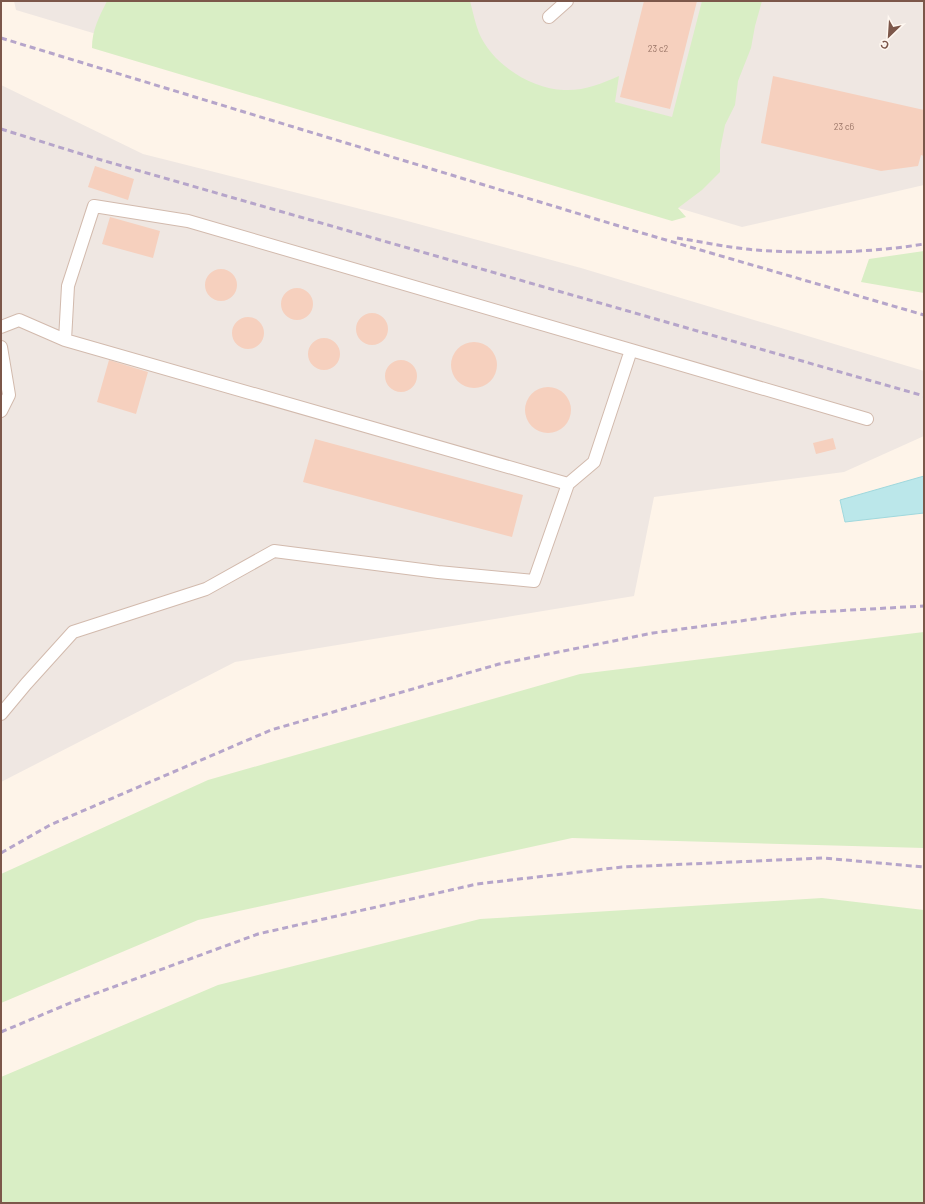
<svg xmlns="http://www.w3.org/2000/svg" width="925" height="1204" viewBox="0 0 925 1204" font-family="Barlow,sans-serif">
  <style>
    .industrial { fill: #efe7e2 }
    .green { fill: #d9eec5 }
    .water { fill: #bbe7ea; stroke: #a0d8dd }
    .building { fill: #f6d0be }
    .lines { fill: none; stroke-linecap: round; stroke-linejoin: round }
    .lane-casing { stroke: #d2baad; stroke-width: 14 }
    .lane { stroke: #fff; stroke-width: 12 }
    .rail { stroke: #b6a5ca; stroke-width: 3; stroke-dasharray: 6 4; stroke-linecap: butt }
    .labels { text-anchor: middle; stroke-width: 3.5; stroke-linejoin: round; paint-order: stroke }
    .number-label { font-size: 9px; fill: #9a7567 }
  </style>
  <rect width="100%" height="100%" fill="#fef4e9"/>
  <path class="industrial" d="M 14,1 L 924,1 L 924,185 L 742,227 L 16,10 Z
    M 1,85 L 143,154 L 400,219 L 581,268 L 924,371 L 924,436 L 844,472 L 654,497 L 634,596 L 235,662 L 1,782 Z"/>
  <path class="green" d="M 107,1 L 470,1 C 473,12 475,23 479,33 C 492,64 531,89 564,90 C 584,91 601,84 619,76 L 615,102 L 672,117 L 702,1 L 762,1 L 755,26 L 751,48 L 738,81 L 735,105 L 725,125 L 720,150 L 720,172 L 702,190 L 678,208 L 686,217 L 672,221 L 92,48 C 92,30 99,17 107,1 Z
    M 924,251 L 924,293 L 861,282 L 869,259 Z
    M 924,632 L 924,848 L 572,838 L 198,920 L 1,1003 L 1,874 L 208,780 L 580,674 Z
    M 822,898 L 924,910 L 924,1203 L 1,1203 L 1,1077 L 218,985 L 480,919 Z"/>
  <path class="water" d="M 924,476 L 924,513 L 845,522 L 840,500 Z"/>
  <path class="building" d="M 644,1 L 697,1 L 670,109 L 620,97 Z
    M 773,76 L 924,110 L 924,156 L 921,155 L 918,166 L 881,171 L 761,143 Z
    M 95,166 L 134,179 L 128,200 L 88,187 Z
    M 110,217 L 160,231 L 153,258 L 102,244 Z
    M205 285a16 16 0 1 1 32 0a16 16 0 1 1-32 0Z
    M281 304a16 16 0 1 1 32 0a16 16 0 1 1-32 0Z
    M356 329a16 16 0 1 1 32 0a16 16 0 1 1-32 0Z
    M232 333a16 16 0 1 1 32 0a16 16 0 1 1-32 0Z
    M308 354a16 16 0 1 1 32 0a16 16 0 1 1-32 0Z
    M451 365a23 23 0 1 1 46 0a23 23 0 1 1-46 0Z
    M 109,360 L 148,372 L 136,414 L 97,402 Z
    M385 376a16 16 0 1 1 32 0a16 16 0 1 1-32 0Z
    M525 410a23 23 0 1 1 46 0a23 23 0 1 1-46 0Z
    M 833,438 L 836,449 L 816,454 L 813,443 Z
    M 315,439 L 523,495 L 512,537 L 303,482 Z"/>
  <g class="lines">
    <g class="lane-casing">
      <path id="lane" d="M 549,17 L 567,1
        M 1,327 L 19,320 L 65,340 L 568,484
        M 65,340 L 68,286 L 94,206 L 188,221 L 631,350
        M 1,347 L 9,395 L 1,411
        M 1,714 L 26,684 L 73,632 L 206,589 L 274,551 L 438,572 L 534,581 L 568,484 L 594,462 L 631,350 L 867,419"/>
    </g>
    <use href="#lane" class="lane"/>
    <path class="rail" d="M 1,38 L 642,233 L 924,315
      M 1,129 L 91,157 L 924,396
      M 677,238 C 703,242 730,248 756,250 C 812,254 869,253 924,244
      M 1,853 L 50,825 L 271,730 L 499,664 L 653,633 L 798,613 L 924,606
      M 1,1032 L 75,1001 L 258,934 L 477,884 L 622,867 L 823,858 L 924,867"/>
  </g>
  <g class="labels">
    <g class="number-label">
      <text x="658" y="52">23 с2</text>
      <text x="844" y="130">23 с6</text>
    </g>
  </g>
  <rect width="925" height="1204" fill="none" stroke="#7c574a" stroke-width="4"/>
  <g transform="translate(889 36) rotate(205)" stroke="#fff8f1" stroke-width="3" paint-order="stroke">
  <path d="M0-3L7 15L0 10L-7 15Z" fill="#7c574a"/>
  <text y="-6" font-size="11" font-weight="bold" text-anchor="middle" fill="#7c574a">С</text>
  </g>
</svg>
